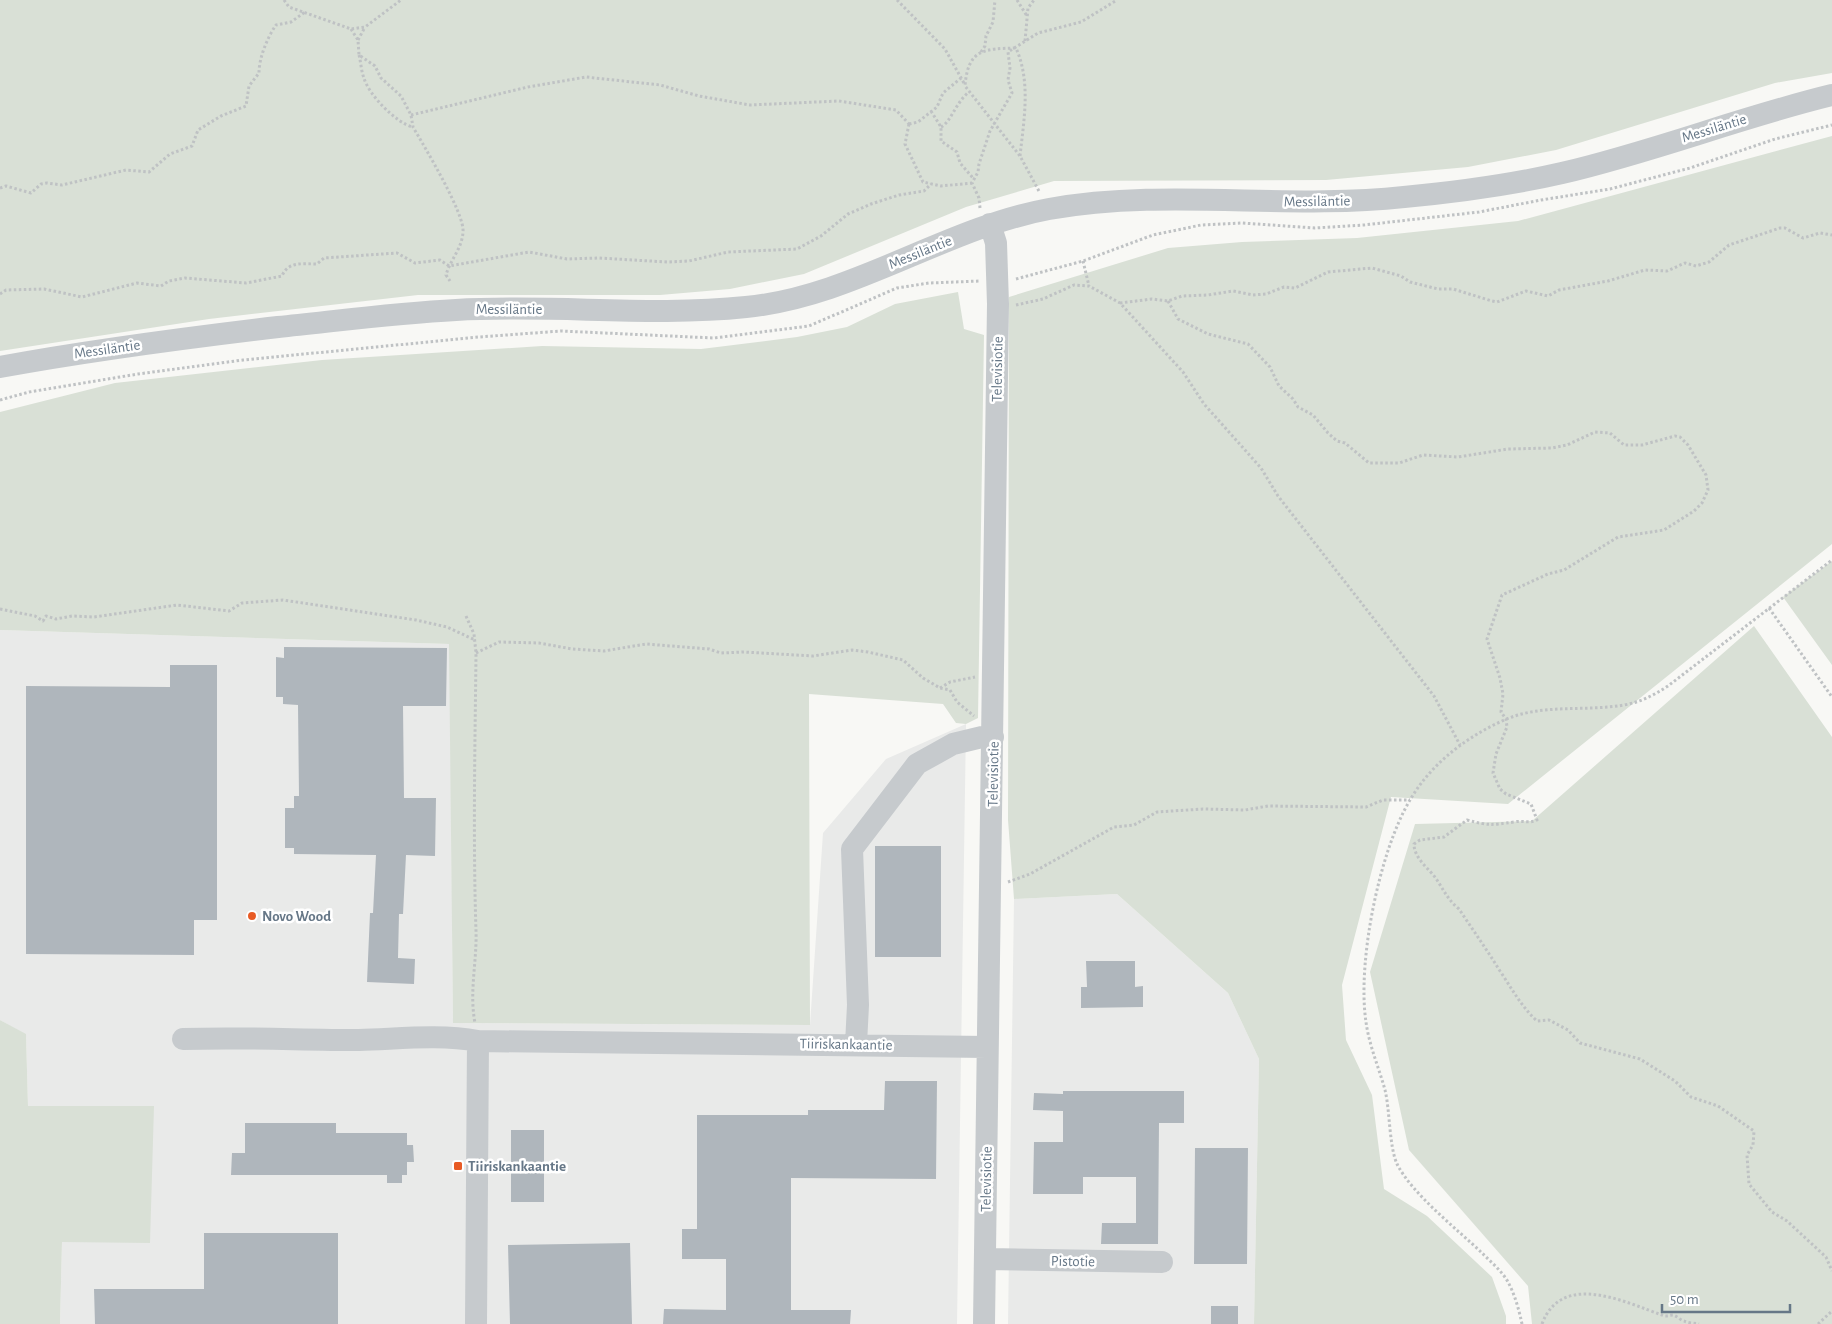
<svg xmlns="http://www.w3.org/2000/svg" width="1832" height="1324" viewBox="0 0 1832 1324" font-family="'Alegreya Sans',sans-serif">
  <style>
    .built { fill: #e9eae9 }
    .green { fill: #d9e0d6 }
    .building { fill: #afb6bc }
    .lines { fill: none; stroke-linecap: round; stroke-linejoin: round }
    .path { stroke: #bfc2c4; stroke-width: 3; stroke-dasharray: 2.5 2.5; stroke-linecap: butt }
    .minor { stroke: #c6cacd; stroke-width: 22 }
    .poi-dot { fill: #e85b25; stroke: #fff; stroke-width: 2 }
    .labels { text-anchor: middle; stroke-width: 5; stroke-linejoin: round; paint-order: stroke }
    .street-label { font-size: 15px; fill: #667787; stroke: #fff }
    .poi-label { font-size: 15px; font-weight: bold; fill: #667787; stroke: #fff; text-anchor: start }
  </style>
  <rect width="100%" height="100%" fill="#f8f8f5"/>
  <path class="built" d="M 0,630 L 450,644 L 453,1023 L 810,1025 L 823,833 L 886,759 L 966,724 L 957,1324 L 60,1324 L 62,1242 L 153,1106 L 28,1106 L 26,1035 L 0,1020 Z
    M 1117,894 L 1228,993 L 1259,1059 L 1254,1324 L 1008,1324 L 1014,899 Z"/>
  <path class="green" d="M 0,0 L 1832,0 L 1832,73 L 1775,83 L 1556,150 L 1468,167 L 1326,180 L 1054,181 L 966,207 L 804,274 L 730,289 L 660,295 L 418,295 L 209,319 L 0,351 Z
    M 1832,136 L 1832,544 L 1508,804 L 1391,797 L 1342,985 L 1346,1040 L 1372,1095 L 1384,1189 L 1427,1216 L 1492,1277 L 1506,1316 L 1506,1324 L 1254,1324 L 1259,1059 L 1228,993 L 1117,894 L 1014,899 L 1008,820 L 1009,297 L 1168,248 L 1242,242 L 1357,238 L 1518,221 Z
    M 958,292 L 964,329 L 984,335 L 978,718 L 966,724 L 956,723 L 943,704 L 809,694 L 810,1025 L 453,1023 L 449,644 L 0,630 L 0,412 L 115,383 L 322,360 L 542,346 L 701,349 L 797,337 L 847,327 L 895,304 Z
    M 1832,561 L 1832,665 L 1783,597 Z
    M 1754,626 L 1832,737 L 1832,1324 L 1532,1324 L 1528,1286 L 1409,1150 L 1370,972 L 1415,824 L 1532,821 Z
    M 0,1020 L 26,1034 L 28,1106 L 154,1106 L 150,1243 L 62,1242 L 60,1324 L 0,1324 Z"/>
  <path class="building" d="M 284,647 L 447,648 L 446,706 L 403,706 L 404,798 L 436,798 L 435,856 L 406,855 L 403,914 L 399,914 L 398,958 L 415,959 L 414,984 L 367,982 L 370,913 L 373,913 L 376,855 L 294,854 L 294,848 L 285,848 L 285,808 L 294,808 L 294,796 L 299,796 L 298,705 L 283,704 L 283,697 L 276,697 L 276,657 L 284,658 Z
    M 170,665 L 217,665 L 217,920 L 194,920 L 194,955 L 26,954 L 26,686 L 170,687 Z
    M 875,846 L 941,846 L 941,957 L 875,957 Z
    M 1086,961 L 1135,961 L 1135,987 L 1143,986 L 1143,1007 L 1081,1008 L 1081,987 L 1087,987 Z
    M 885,1081 L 937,1081 L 936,1179 L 791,1178 L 791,1310 L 851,1310 L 850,1324 L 663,1324 L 664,1309 L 726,1310 L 726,1259 L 682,1259 L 682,1229 L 697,1229 L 697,1115 L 808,1115 L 808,1110 L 884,1110 Z
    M 1063,1091 L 1184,1091 L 1184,1123 L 1159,1123 L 1158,1244 L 1101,1244 L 1102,1223 L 1136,1223 L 1136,1177 L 1083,1177 L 1083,1194 L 1033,1194 L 1034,1142 L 1063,1142 L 1063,1111 L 1033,1110 L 1034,1093 L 1063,1094 Z
    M 245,1123 L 336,1123 L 336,1133 L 407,1133 L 407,1145 L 413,1145 L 414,1162 L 407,1162 L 407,1175 L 402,1175 L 402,1183 L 387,1183 L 387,1175 L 231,1175 L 232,1153 L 245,1153 Z
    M 511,1130 L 544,1130 L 544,1202 L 511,1202 Z
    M 1195,1148 L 1248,1148 L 1247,1264 L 1194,1264 Z
    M 204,1233 L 338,1233 L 338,1324 L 95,1324 L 94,1289 L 204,1289 Z
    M 630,1243 L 632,1324 L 510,1324 L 508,1245 Z
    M 1211,1306 L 1238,1306 L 1238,1324 L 1211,1324 Z"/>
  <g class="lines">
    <path class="path" d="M 284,0 L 289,7 L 351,29 L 365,27 L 401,0
      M 897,0 L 945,49 L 965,85
      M 1017,0 L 1027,16
      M 351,29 L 358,40 L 359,55 L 375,66 L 381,78 L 401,96 L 411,115 L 413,127 C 424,146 465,214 463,232 C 462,249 450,260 446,275 L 450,281
      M 358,40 L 365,27
      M 1025,41 L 1028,8 L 1034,0
      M 981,52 L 985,46 L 986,36 L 993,22 L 995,0
      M 359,55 C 361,62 361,71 364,78 C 368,94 397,124 413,127
      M 931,111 L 941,127 L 941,141 L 957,152 L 960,163 L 973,178
      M 411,115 L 528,87 L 586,77 L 660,85 L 699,96 L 750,105 L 839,101 L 896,110 L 909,124
      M 909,124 L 905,144 L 923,182 L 941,186 L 972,183
      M 909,124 L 918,122 L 937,107 L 943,93 L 961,78
      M 941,127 C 951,122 956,102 969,92
      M 1020,156 C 1024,119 1031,82 1016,48 C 985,49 968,48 965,86 L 1020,156 L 1040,193
      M 0,188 L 6,186 L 31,193 L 41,184 L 47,183 L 62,185 L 126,170 L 149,172 L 170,154 L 192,146 L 198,130 L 221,116 L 246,106 L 249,86 L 259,73 C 259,58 267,38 276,25 L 291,22 L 305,12
      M 980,208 L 979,198 L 972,183 L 978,172 L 979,164 L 990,131 L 1012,93 L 1008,80 L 1010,68 L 1008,52 L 1038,33 L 1081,22 L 1117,0
      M 1083,261 L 1089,286
      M 1016,279 L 1083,261 L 1153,235 L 1201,225 L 1242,223 L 1315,228 L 1364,225 L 1479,212 L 1541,200 L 1610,189 L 1690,168 L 1775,139 L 1832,125
      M 0,294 L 6,290 L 44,289 L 82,297 L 137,283 L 161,286 L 169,281 L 185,278 L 246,283 L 282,276 C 288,261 303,264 317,264 L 324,258 L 397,253 L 415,263 L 440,260 L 449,266 L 529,252 L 567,259 L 599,258 L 667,262 L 689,261 L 728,252 L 797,249 L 821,236 L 848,214 L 871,204 L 899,195 L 924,191 L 931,184
      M 1168,301 L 1178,319 L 1208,334 L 1248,344 L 1270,367 L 1279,386 L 1293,399 L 1298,407 L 1313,415 L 1328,433 L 1337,441 L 1345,443 L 1369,463 L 1399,463 L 1423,455 L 1458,457 L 1508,449 L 1552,448 L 1567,445 L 1595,432 L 1610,433 L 1624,445 L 1642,445 L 1675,436 L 1680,437 L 1688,445 L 1706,475 L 1708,490 L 1702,503 L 1694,511 L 1664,530 L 1618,537 L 1564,570 L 1548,574 L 1502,595 L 1487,639 L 1500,678 L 1503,694 L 1501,712 L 1506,719 L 1507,727 L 1496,754 L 1493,773 L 1500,789 L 1506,794 L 1531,804 L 1537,820 C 1528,824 1523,820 1514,822 C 1491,825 1490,826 1467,820 L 1444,837 L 1420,840 L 1414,844 C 1414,859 1430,869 1437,880 C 1444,891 1449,901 1459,909 C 1473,930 1487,950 1500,971 C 1512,989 1521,1006 1537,1021 L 1549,1020 L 1568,1030 L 1580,1043 L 1640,1059 L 1675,1081 L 1691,1097 L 1718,1106 L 1754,1131 L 1753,1145 L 1747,1155 L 1749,1184 L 1772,1212 L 1787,1221 L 1826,1257 L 1832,1271
      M 1120,303 L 1152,299 L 1168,301 L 1182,296 L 1208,295 L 1233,291 L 1253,295 L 1266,294 L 1284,287 L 1295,288 L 1328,272 L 1372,268 L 1401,276 L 1410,282 L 1438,289 L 1453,289 L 1492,301 L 1497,302 L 1526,291 L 1548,296 L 1559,290 L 1608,281 L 1645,270 L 1667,271 L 1685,263 L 1696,266 L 1709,262 L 1729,245 L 1780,228 L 1785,228 L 1803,238 L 1820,233 L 1832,235
      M 1016,305 L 1043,299 L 1074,285 L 1089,286 L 1120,303 L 1183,372 L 1204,404 L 1261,468 L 1278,496 L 1434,696 L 1460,745
      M 0,400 L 29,392 L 138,374 L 243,360 L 479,337 L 561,331 L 714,338 L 809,326 L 897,288 L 929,283 L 980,281
      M 1769,608 L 1832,697
      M 0,609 L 35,616 L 43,621 L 46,616 L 56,619 L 72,616 L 94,617 L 177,605 L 229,611 L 242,603 L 283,600 L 416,620 L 447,627 L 475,640
      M 466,616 L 474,634 L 476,653 C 475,746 473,839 476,931 C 477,962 469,992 475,1023
      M 476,653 L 499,642 L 539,643 L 572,649 L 604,651 L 646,644 L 709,649 L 721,653 L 744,652 L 813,656 L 852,650 L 868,652 L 903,660 L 923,678 L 940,688 L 950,690 L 957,702 L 974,716
      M 940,688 L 950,682 L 975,677
      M 1008,882 L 1030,874 L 1114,827 L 1134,825 L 1157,812 L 1203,809 L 1245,810 L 1268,806 L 1366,807 L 1383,800 L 1410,800
      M 1522,1324 C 1519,1310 1515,1295 1508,1282 C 1502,1271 1491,1262 1482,1253 C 1456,1228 1413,1195 1397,1164 C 1389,1146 1390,1110 1385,1090 C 1379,1068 1369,1045 1366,1022 C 1357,963 1379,852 1410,800 C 1431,764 1465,738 1502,721 C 1540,703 1584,712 1624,705 C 1641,702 1654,695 1668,686 L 1832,560
      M 1542,1324 C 1562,1270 1627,1303 1662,1315 C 1666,1317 1669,1315 1673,1315 C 1677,1316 1680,1320 1684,1321 C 1688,1323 1694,1323 1699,1324
      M 1818,1324 L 1832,1311"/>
    <path class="minor" d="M 0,367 C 92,350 185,338 278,327 C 337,321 396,313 456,310 C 552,304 650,317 746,307 C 852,297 945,228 1049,209 C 1166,188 1286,210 1404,197 C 1457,192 1510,185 1562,173 C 1653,152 1741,117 1832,95
      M 183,1039 C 242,1037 300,1040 359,1040 C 399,1039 439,1034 478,1041
      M 856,1044 L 858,1005 L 852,849 L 917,764 L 953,744 L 982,737 L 993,737
      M 985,1259 L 1162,1262
      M 476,1324 L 478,1041 L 987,1047
      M 984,1324 L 998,304 L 996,243 L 990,224"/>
  </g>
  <g class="poi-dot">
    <circle cx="252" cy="916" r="5"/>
    <rect x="453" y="1161" width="10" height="10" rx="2.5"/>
  </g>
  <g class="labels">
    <g class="street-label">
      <text transform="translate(1714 128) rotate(-17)" y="5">Messiläntie</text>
      <text transform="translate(1317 201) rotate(-1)" y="5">Messiläntie</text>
      <text transform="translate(920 252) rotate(-22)" y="5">Messiläntie</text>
      <text x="509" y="314">Messiläntie</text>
      <text transform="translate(107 349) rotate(-8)" y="5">Messiläntie</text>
      <text transform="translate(997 369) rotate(-89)" y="5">Televisiotie</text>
      <text transform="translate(993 774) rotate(-89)" y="5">Televisiotie</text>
      <text transform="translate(846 1044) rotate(1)" y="5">Tiiriskankaantie</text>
      <text transform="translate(986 1179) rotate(-89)" y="5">Televisiotie</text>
      <text transform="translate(1073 1261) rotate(1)" y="5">Pistotie</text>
    </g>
    <g class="poi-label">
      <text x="262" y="921">Novo Wood</text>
      <text x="468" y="1171">Tiiriskankaantie</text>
    </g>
  </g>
  <path d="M1662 1304v8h128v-8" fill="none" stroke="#667787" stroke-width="2.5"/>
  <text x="1670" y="1304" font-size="15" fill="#667787" stroke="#ffffff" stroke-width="4" paint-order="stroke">50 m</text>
</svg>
